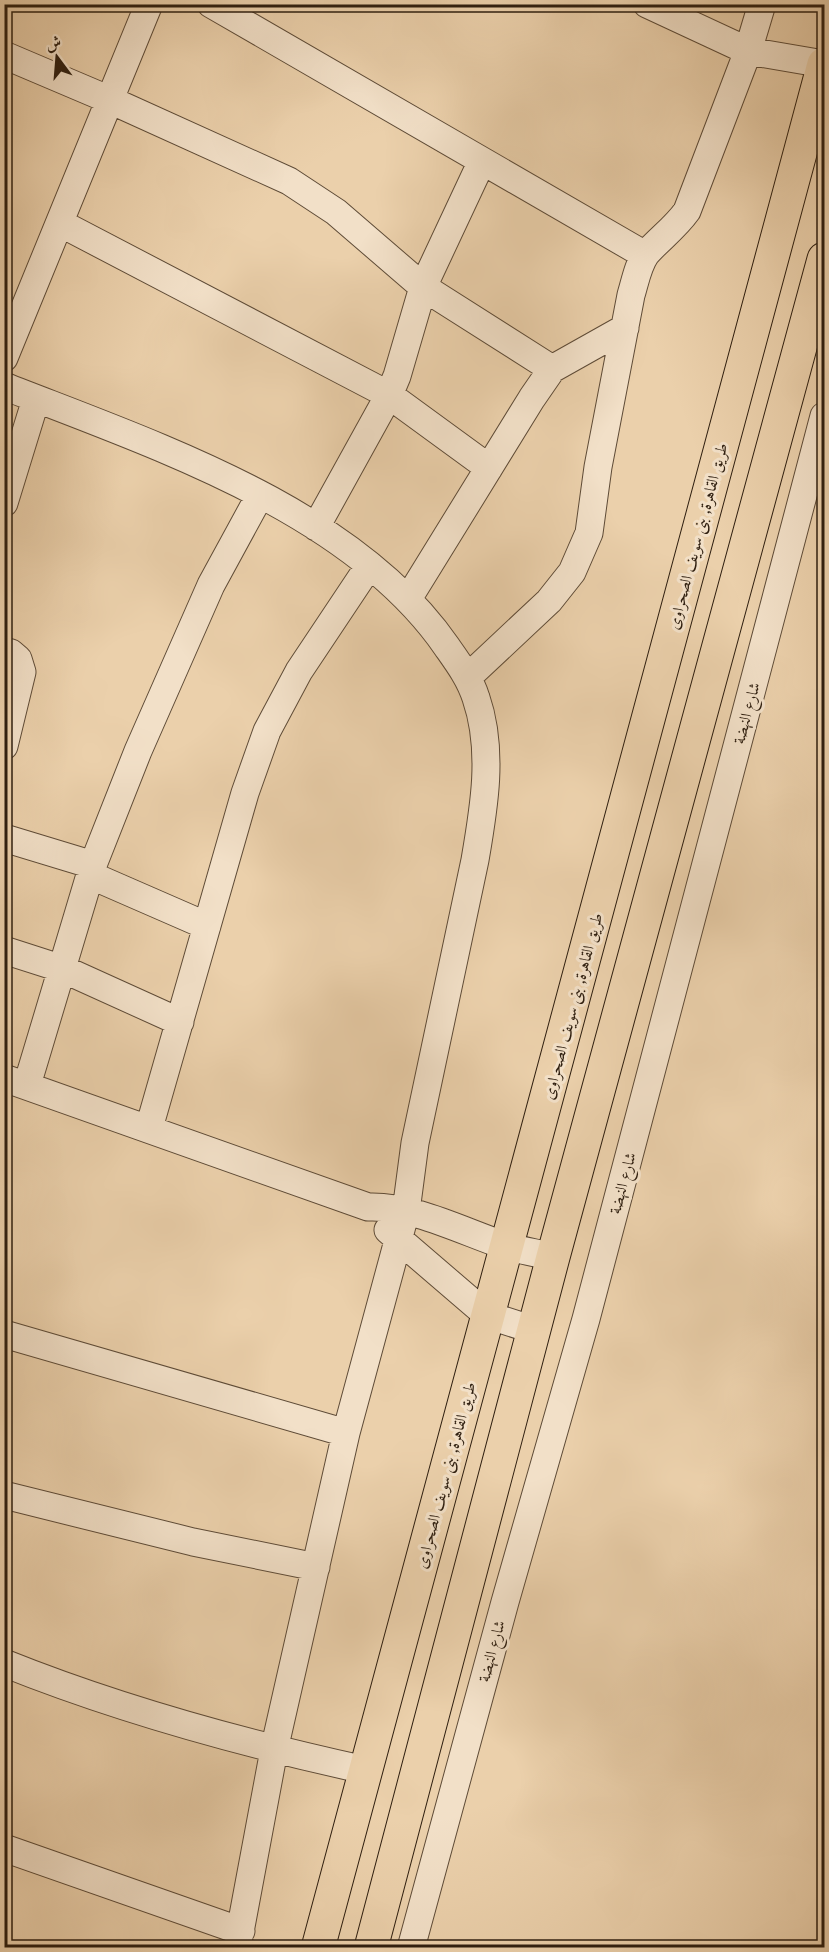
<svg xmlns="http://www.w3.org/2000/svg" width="829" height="1952" viewBox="0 0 829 1952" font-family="'Libre Caslon Text',Amiri,serif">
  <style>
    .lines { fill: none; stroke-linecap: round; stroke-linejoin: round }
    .street-casing { stroke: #5e4b37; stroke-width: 29 }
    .primary-casing { stroke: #2f1f10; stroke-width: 35 }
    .street { stroke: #f2e0c8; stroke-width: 27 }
    .primary { stroke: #ebd0ab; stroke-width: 33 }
    .labels { text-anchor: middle; stroke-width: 6; stroke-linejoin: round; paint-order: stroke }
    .street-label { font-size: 16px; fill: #2f1f10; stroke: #f2e0c8 }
  </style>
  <rect width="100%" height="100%" fill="#ebd0ab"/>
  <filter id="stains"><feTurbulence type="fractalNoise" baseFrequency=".00333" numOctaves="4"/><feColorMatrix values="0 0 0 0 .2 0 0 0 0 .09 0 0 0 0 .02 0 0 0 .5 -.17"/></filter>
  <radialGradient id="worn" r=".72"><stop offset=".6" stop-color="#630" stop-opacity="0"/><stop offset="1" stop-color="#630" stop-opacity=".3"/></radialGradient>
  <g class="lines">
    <g class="street-casing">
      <path id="street" d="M 211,4 L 645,255
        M 647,4 L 748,51 L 824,64
        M 4,55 L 110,100 L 289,181 L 336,212 L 423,287 L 552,369
        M 60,223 L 389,395 L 489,468
        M 4,358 L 149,4
        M 4,386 C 154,445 353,510 447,647 C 459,664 470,679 476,698 C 494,750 484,808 475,860 L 415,1143 L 406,1211 L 346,1433 L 274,1750 L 237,1948
        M 4,503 L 36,399
        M 316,527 L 389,395 L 397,376 L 423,287 L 482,161
        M 408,599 L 532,398 L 552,369 L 625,328
        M 4,651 L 11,653 L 18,659 L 22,672 L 4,746
        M 468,677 L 549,601 L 572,572 L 589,533 L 598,467 L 631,295 C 635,282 638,265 646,254 C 659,239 675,228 687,211 L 748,51 L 762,4
        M 4,838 L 93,865
        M 90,875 L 207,926
        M 4,950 L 63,969 L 180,1022
        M 4,1078 L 368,1207 C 411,1205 462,1231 503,1245 C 519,1250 537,1253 553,1257
        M 27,1085 L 93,865 L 138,751 L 211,585 L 260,495
        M 149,1128 L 245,793 L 267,731 L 299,671 L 369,566
        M 388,1230 L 487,1315 L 534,1330
        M 4,1334 L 346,1433
        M 4,1495 L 193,1542 L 316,1567
        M 4,1663 C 121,1710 242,1743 365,1770
        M 4,1848 L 241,1931
        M 411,1948 L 505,1602 L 586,1319 L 824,416"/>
    </g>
    <g class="primary-casing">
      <path id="primary" d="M 318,1948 L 824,64
        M 371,1948 L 553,1257 L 824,259"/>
    </g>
    <use href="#street" class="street"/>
    <use href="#primary" class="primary"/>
  </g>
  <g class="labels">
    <g class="street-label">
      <text transform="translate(697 536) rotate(-75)" y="6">طريق القاهرة, بنى سويف الصحراوى</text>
      <text transform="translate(746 713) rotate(-75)" y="6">شارع النهضة</text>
      <text transform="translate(572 1006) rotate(-75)" y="6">طريق القاهرة, بنى سويف الصحراوى</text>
      <text transform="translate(622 1183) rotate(-75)" y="6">شارع النهضة</text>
      <text transform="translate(445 1475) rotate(-75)" y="6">طريق القاهرة, بنى سويف الصحراوى</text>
      <text transform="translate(491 1651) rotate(-75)" y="6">شارع النهضة</text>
    </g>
  </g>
  <rect width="829" height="1952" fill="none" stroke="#ebd0ab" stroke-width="24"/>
  <rect x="6" y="6" width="817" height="1940" fill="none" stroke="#2f1f10" stroke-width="3"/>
  <rect x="12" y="12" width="805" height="1928" fill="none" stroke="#2f1f10" stroke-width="1.5"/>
  <g transform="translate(57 57) rotate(344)" stroke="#f2e0c8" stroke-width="4.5" paint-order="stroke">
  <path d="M0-4.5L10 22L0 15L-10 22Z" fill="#2f1f10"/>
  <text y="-9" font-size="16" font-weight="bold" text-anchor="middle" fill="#2f1f10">ش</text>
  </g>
  <rect width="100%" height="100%" filter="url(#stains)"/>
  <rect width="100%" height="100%" fill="url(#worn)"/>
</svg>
